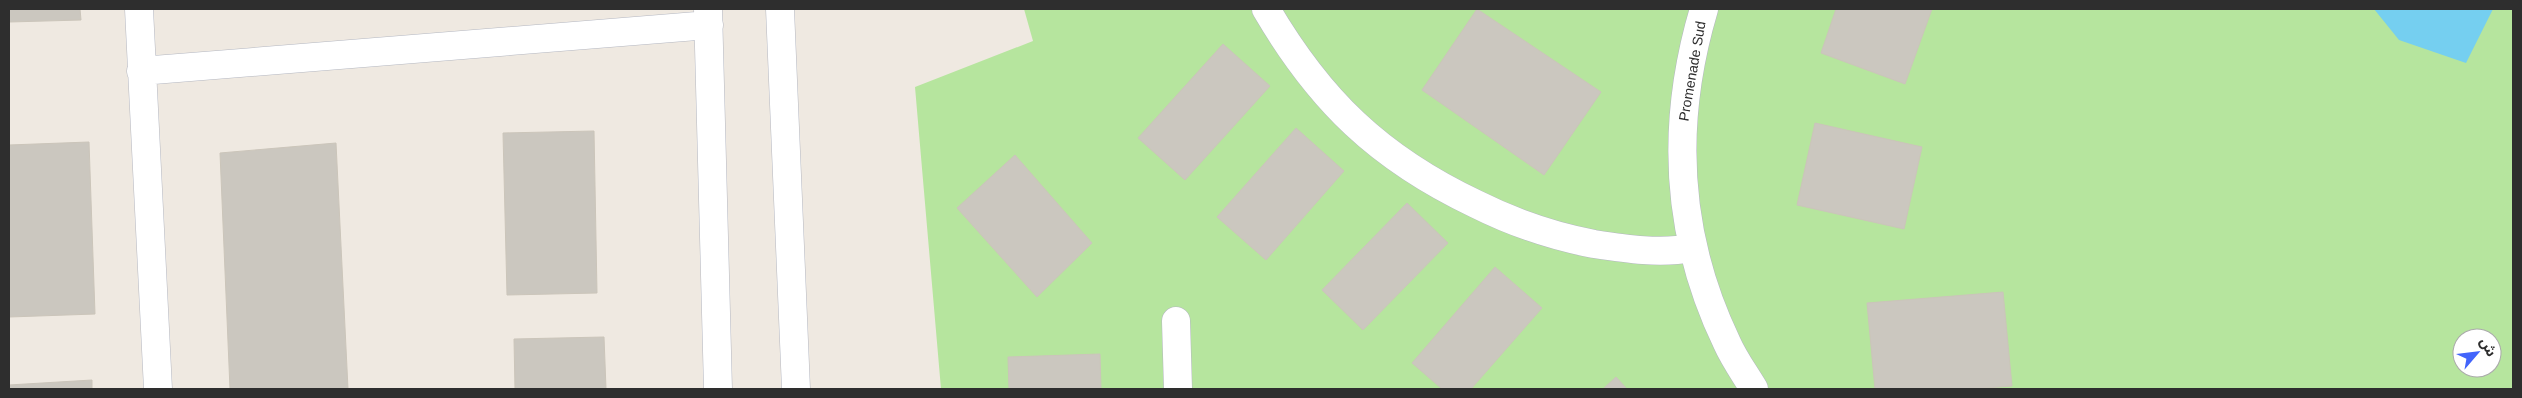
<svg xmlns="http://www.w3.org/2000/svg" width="2522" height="398" viewBox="0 0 2522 398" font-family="Helvetica,'Noto Sans Arabic',sans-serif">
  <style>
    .green { fill: #b6e59e; fill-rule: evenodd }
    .water { fill: #75cff0 }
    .building { fill: #cbc7bf; stroke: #cbc5ba }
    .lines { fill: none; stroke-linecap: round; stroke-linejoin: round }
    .minor-casing { stroke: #b4b7c1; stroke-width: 29 }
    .minor { stroke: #fff; stroke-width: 28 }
    .labels { text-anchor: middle; stroke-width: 4; stroke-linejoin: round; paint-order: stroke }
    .street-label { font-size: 14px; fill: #2e2e2e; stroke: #fff }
  </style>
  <rect width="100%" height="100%" fill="#efe9e1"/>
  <path class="green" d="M 1024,9 L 2513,9 L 2513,389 L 941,389 L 915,87 L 1033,41 ZM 2462,338 L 2492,338 L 2492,368 L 2462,368 Z"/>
  <path class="water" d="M 2374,9 L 2493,9 L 2466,63 L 2399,40 Z"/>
  <path class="building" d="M 9,9 L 80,9 L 81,20 L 9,22 Z
    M 1477,9 L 1601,92 L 1544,175 L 1422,90 Z
    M 1836,9 L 1932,9 L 1905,84 L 1821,53 Z
    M 1223,44 L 1270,86 L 1185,180 L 1138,138 Z
    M 1815,123 L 1922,147 L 1904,229 L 1797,205 Z
    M 1296,128 L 1344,171 L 1266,260 L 1217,217 Z
    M 594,131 L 597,293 L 507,295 L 503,133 Z
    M 89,142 L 95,314 L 9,317 L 9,145 Z
    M 336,143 L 348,389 L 230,389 L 220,153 Z
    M 1015,155 L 1092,243 L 1037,297 L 957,208 Z
    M 1407,203 L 1448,243 L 1363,330 L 1322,290 Z
    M 1495,267 L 1542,308 L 1471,389 L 1442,389 L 1412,363 Z
    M 2003,292 L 2012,386 L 1974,389 L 1875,389 L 1867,303 Z
    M 604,337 L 606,389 L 515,389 L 514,339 Z
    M 1100,354 L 1101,389 L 1009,389 L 1008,357 Z
    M 1616,377 L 1627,389 L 1603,389 Z
    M 92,380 L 92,389 L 9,389 L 9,385 Z"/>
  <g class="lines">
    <g class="minor-casing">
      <path id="minor" d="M 139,9 L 158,389
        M 708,9 L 718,389
        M 780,9 L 796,389
        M 1266,9 C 1320,101 1379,158 1476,204 C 1514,223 1552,236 1594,244 C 1627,249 1660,254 1692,248
        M 1704,9 C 1670,123 1675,235 1727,343 C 1734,359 1745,374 1754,389
        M 141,71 L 709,25
        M 1176,321 L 1178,389"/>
    </g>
    <use href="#minor" class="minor"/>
  </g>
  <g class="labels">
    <g class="street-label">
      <text transform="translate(1692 71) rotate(-80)" y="5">Promenade Sud</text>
    </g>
  </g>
  <rect width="2522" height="398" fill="none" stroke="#2e2e2e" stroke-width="20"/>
  <g transform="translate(2477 353) rotate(62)"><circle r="24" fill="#ffffff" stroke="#ababab"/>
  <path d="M0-4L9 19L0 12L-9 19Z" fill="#4264fb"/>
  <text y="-8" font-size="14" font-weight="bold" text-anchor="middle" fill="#2e2e2e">ش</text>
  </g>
</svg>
